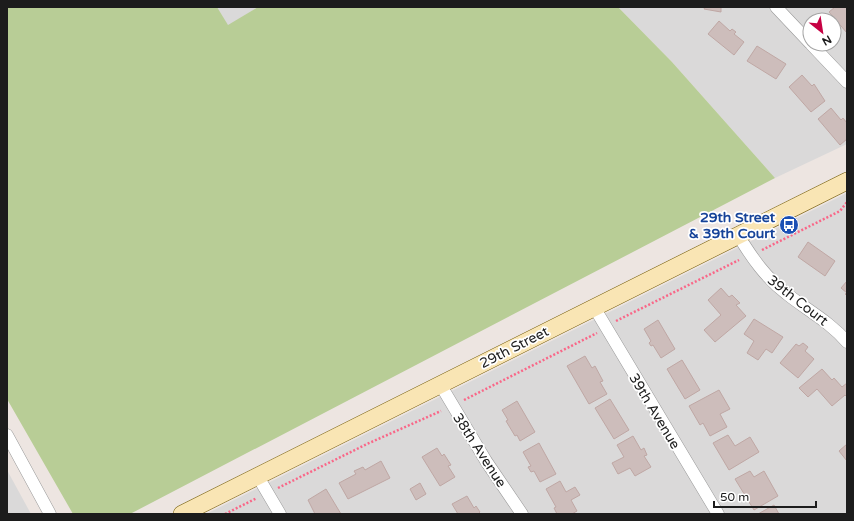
<svg xmlns="http://www.w3.org/2000/svg" width="854" height="521" viewBox="0 0 854 521" font-family="'Varela Round',sans-serif">
  <style>
    .residential { fill: #dad9d9; fill-rule: evenodd }
    .forest { fill: #b8cd96 }
    .building { fill: #cdbdbb; stroke: #bfa7a4 }
    .lines { fill: none; stroke-linecap: round; stroke-linejoin: round }
    .street-casing { stroke: #999; stroke-width: 13 }
    .secondary-casing { stroke: #705805; stroke-width: 18 }
    .path { stroke: #f96788; stroke-width: 2.5; stroke-dasharray: 2 2; stroke-linecap: butt }
    .street { stroke: #fff; stroke-width: 12 }
    .secondary { stroke: #f9e5b4; stroke-width: 17 }
    .labels { text-anchor: middle; stroke-width: 3.5; stroke-linejoin: round; paint-order: stroke }
    .transit-label { font-size: 14px; font-weight: bold; fill: #164399; stroke: #fff; text-anchor: end }
    .street-label { font-size: 14px; fill: #1c1c1c; stroke: #fff }
  </style>
  <rect width="100%" height="100%" fill="#ede5e1"/>
  <path class="residential" d="M 217,7 L 258,7 L 228,26 Z
    M 618,7 L 847,7 L 847,144 L 775,178 L 672,62 ZM 810,20 L 834,20 L 834,44 L 810,44 Z
    M 847,193 L 847,514 L 206,514 Z
    M 7,470 L 31,514 L 7,514 Z"/>
  <path class="forest" d="M 7,7 L 217,7 L 228,25 L 258,7 L 618,7 L 672,62 L 775,178 L 130,514 L 73,514 L 7,399 Z"/>
  <path class="building" d="M 705,7 L 721,7 L 721,12 L 704,9 Z
    M 835,7 L 847,7 L 847,33 L 829,12 Z
    M 719,21 L 730,31 L 732,29 L 736,32 L 734,34 L 744,42 L 734,55 L 708,34 Z
    M 757,46 L 786,64 L 776,79 L 747,61 Z
    M 802,75 L 812,86 L 814,84 L 825,101 L 811,112 L 789,87 Z
    M 831,108 L 841,120 L 843,118 L 847,123 L 847,139 L 840,145 L 818,119 Z
    M 808,242 L 835,261 L 825,276 L 798,257 Z
    M 847,281 L 847,296 L 845,294 L 847,293 L 841,288 Z
    M 721,288 L 729,297 L 732,295 L 740,303 L 736,305 L 746,316 L 715,342 L 704,330 L 721,315 L 708,300 Z
    M 754,319 L 783,337 L 772,353 L 766,349 L 758,360 L 747,353 L 754,341 L 744,334 Z
    M 658,320 L 675,349 L 661,358 L 653,345 L 651,346 L 649,343 L 651,341 L 644,329 Z
    M 803,343 L 808,347 L 805,351 L 814,359 L 798,378 L 780,363 L 796,344 L 799,346 Z
    M 585,356 L 592,368 L 595,366 L 603,381 L 600,382 L 607,394 L 589,404 L 567,366 Z
    M 682,360 L 700,390 L 685,399 L 667,369 Z
    M 822,369 L 832,380 L 834,378 L 842,387 L 847,383 L 847,397 L 845,395 L 832,406 L 817,389 L 808,397 L 799,388 Z
    M 719,390 L 730,409 L 720,414 L 727,427 L 710,436 L 703,423 L 700,425 L 689,406 Z
    M 610,399 L 629,430 L 614,439 L 595,408 Z
    M 517,401 L 535,432 L 520,441 L 517,435 L 515,436 L 506,421 L 508,420 L 502,410 Z
    M 728,435 L 735,446 L 750,437 L 759,452 L 729,470 L 713,443 Z
    M 633,436 L 641,450 L 644,448 L 647,455 L 644,456 L 651,467 L 635,476 L 630,468 L 618,474 L 612,463 L 624,457 L 617,445 Z
    M 539,443 L 556,474 L 540,482 L 534,471 L 531,472 L 528,467 L 531,466 L 523,452 Z
    M 847,444 L 847,461 L 839,451 Z
    M 437,448 L 442,456 L 444,454 L 451,465 L 448,466 L 455,477 L 440,486 L 422,457 Z
    M 381,461 L 390,478 L 348,499 L 339,483 L 356,474 L 354,471 L 363,467 L 365,470 Z
    M 750,471 L 754,477 L 764,471 L 778,496 L 754,510 L 735,479 Z
    M 560,481 L 566,492 L 575,487 L 580,495 L 571,500 L 577,511 L 572,514 L 557,514 L 554,508 L 556,507 L 546,489 Z
    M 420,483 L 426,494 L 416,500 L 410,489 Z
    M 326,489 L 341,514 L 315,514 L 308,500 Z
    M 467,496 L 474,508 L 476,506 L 480,512 L 478,514 L 458,514 L 452,504 Z
    M 774,505 L 779,514 L 758,514 Z"/>
  <g class="lines">
    <g class="street-casing">
      <path id="street" d="M 776,7 L 810,43
        M 811,44 L 847,82
        M 738,235 C 752,258 766,278 787,294 C 807,310 830,322 847,342
        M 594,307 L 718,514
        M 440,384 L 486,461 L 522,514
        M 7,435 L 50,514
        M 257,475 L 280,514"/>
    </g>
    <g class="secondary-casing">
      <path id="secondary" d="M 182,514 L 847,181"/>
    </g>
    <path class="path" d="M 762,250 L 840,211 L 847,202
      M 616,321 L 739,260
      M 464,400 L 597,333
      M 278,488 L 367,444 L 441,411
      M 225,514 L 257,498"/>
    <use href="#street" class="street"/>
    <use href="#secondary" class="secondary"/>
  </g>
  <defs>
    <g id="bus-disc" transform="scale(1)"><circle r="9.5" fill="#1a4fb4" stroke="#fff"/><path d="M-5-6H5V4H4V6H2V4H-2V6H-4V4H-5ZM-3.5-4V0h7V-4ZM-3.5 1.2v1.5H-2V1.2ZM2 1.2v1.5H3.5V1.2Z" fill="#fff"/></g>
  </defs>
  <g fill-rule="evenodd">
    <use href="#bus-disc" x="789" y="225"/>
  </g>
  <g class="labels">
    <g class="transit-label">
      <text x="775" y="222">29th Street<tspan x="775" dy="16">&amp; 39th Court</tspan></text>
    </g>
    <g class="street-label">
      <text transform="translate(798 300) rotate(38)" y="5">39th Court</text>
      <text transform="translate(514 347) rotate(-27)" y="5">29th Street</text>
      <text transform="translate(655 411) rotate(59)" y="5">39th Avenue</text>
      <text transform="translate(480 450) rotate(57)" y="5">38th Avenue</text>
    </g>
  </g>
  <rect width="854" height="521" fill="none" stroke="#1c1c1c" stroke-width="16"/>
  <g transform="translate(822 32) rotate(150)"><circle r="19" fill="#ffffff" stroke="#a4a4a4"/>
  <path d="M0-3L7 15L0 10L-7 15Z" fill="#c60143"/>
  <text y="-6" font-size="11" font-weight="bold" text-anchor="middle" fill="#1c1c1c">N</text>
  </g>
  <path d="M714 501v6h102v-6" fill="none" stroke="#1c1c1c" stroke-width="2"/>
  <text x="720" y="501" font-size="12" fill="#1c1c1c" stroke="#ffffff" stroke-width="3" paint-order="stroke">50 m</text>
</svg>
